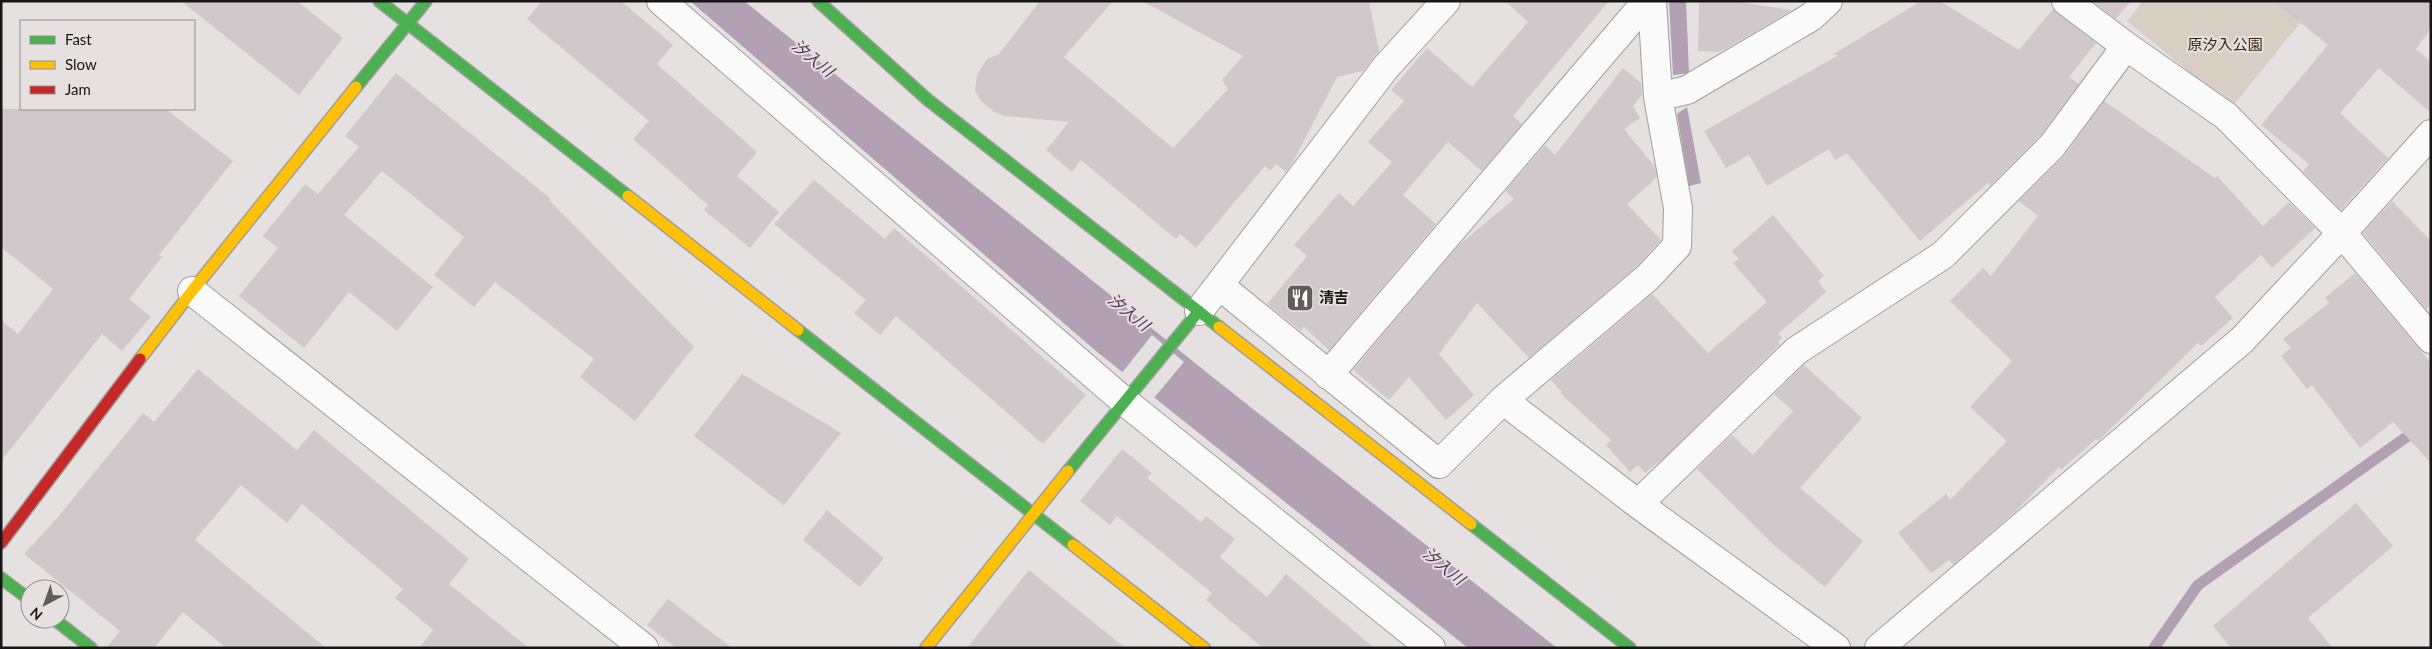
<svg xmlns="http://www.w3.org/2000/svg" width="2432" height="649" viewBox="0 0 2432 649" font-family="Lato,'Noto Sans JP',sans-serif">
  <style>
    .green { fill: #d7cfc4 }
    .water { fill: #b1a1b2 }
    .pier { fill: #e5e1e1 }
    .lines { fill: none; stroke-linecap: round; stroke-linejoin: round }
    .stream { stroke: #b1a1b2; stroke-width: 11 }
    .building { fill: #d0c8ca }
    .street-casing { stroke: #a19e9e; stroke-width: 30 }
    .fast-casing { stroke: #a19e9e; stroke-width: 14 }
    .slow-casing { stroke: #a19e9e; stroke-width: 14 }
    .jam-casing { stroke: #a19e9e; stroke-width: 14 }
    .street { stroke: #fbfafa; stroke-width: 28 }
    .fast { stroke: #4caf50; stroke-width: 11 }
    .slow { stroke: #ffc107; stroke-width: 11 }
    .jam { stroke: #c62828; stroke-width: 11 }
    .labels { text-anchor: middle; stroke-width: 4; stroke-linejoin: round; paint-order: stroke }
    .park-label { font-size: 15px; fill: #3a2601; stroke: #e6e0e0 }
    .poi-label { font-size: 15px; font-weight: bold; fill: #181616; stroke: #e6e0e0; text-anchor: start }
    .water-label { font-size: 16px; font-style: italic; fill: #553459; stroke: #e6e0e0 }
  </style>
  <rect width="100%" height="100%" fill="#e5e1e1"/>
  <path class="green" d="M 2143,1 L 2318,1 L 2232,107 L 2127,21 Z"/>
  <path class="water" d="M 690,1 L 744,1 L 1220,383 L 1557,648 L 1468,648 L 1096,351 Z
    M 1669,1 L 1686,1 L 1689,73 L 1673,75 Z
    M 1687,107 L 1701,183 L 1689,186 L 1677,114 Z"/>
  <path class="pier" d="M 1152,335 L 1184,362 L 1153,399 L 1121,374 Z"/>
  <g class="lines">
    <path class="stream" d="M 2154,648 L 2198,585 L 2419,428"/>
  </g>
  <path class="building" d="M 181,1 L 297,1 L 343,38 L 299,95 Z
    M 542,1 L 621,1 L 673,45 L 657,64 L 757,152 L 737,176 L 779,212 L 750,248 L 704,210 L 708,205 L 633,139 L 649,121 L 527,19 Z
    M 1040,1 L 1113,1 L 1064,57 L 1173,148 L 1228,89 L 1222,80 L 1243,56 L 1142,1 L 1369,1 L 1379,51 L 1363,71 L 1337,77 L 1293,162 L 1286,172 L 1276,164 L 1270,171 L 1265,166 L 1196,248 L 1180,234 L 1176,239 L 1081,160 L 1072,172 L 1046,150 L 1069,122 L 1005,116 L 994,112 L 981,101 L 975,91 L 977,75 L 987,59 L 999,54 Z
    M 1505,1 L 1609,1 L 1513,116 L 1522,124 L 1482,171 L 1448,142 L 1403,195 L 1436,224 L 1329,350 L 1304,327 L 1301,331 L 1267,304 L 1307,256 L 1294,245 L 1339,193 L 1353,206 L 1392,162 L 1368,142 L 1404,101 L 1391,90 L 1427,48 L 1472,87 L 1528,22 Z
    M 1699,1 L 1732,1 L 1792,10 L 1720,52 L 1698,51 Z
    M 1921,1 L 1940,1 L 2019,50 L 2053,9 L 2096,43 L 2069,77 L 2079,84 L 2040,136 L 1990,186 L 1988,183 L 1920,241 L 1847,153 L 1835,160 L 1829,149 L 1767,186 L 1749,155 L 1726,168 L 1704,131 L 1839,55 L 1832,55 Z
    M 2092,1 L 2131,1 L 2116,19 Z
    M 2274,1 L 2431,1 L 2431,28 L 2416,49 L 2431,62 L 2431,113 L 2379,68 L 2340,113 L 2388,158 L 2341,210 L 2303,171 L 2309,164 L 2261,125 L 2328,45 Z
    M 1623,68 L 1641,83 L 1642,95 L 1633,106 L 1640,118 L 1624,129 L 1655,167 L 1657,177 L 1627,204 L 1661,240 L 1637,266 L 1529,358 L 1477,303 L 1439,354 L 1474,395 L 1446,420 L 1409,377 L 1389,400 L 1353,370 L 1459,245 L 1514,199 L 1505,191 L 1545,145 L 1555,155 Z
    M 396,73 L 551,199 L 549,200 L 694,347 L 635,421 L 580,377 L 594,359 L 495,282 L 474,307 L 434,275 L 464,237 L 382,171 L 344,215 L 433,287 L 397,331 L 349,292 L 304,348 L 239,296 L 278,248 L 263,236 L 305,184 L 318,194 L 359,147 L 345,136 Z
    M 2104,101 L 2215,178 L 2217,176 L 2263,226 L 2289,202 L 2315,228 L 2272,268 L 2261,255 L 2215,297 L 2233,318 L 2201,346 L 2198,343 L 2098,441 L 2096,439 L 2061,470 L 2059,467 L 2015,512 L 1953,565 L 1949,560 L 1931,573 L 1898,533 L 1946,494 L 1950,500 L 2007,441 L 1970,407 L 2012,361 L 1950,301 L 1983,268 L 1991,276 L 2038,216 L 2019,201 L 2065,155 Z
    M 1,109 L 166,109 L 233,161 L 159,255 L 162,257 L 129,299 L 151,317 L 122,351 L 102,334 L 1,461 L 1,320 L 18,334 L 53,289 L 1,247 Z
    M 814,180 L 885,239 L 894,228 L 1086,395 L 1043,444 L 896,316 L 880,335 L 854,313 L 866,300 L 774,224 Z
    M 2392,201 L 2431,241 L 2431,305 L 2426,309 L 2363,233 Z
    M 1773,215 L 1824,276 L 1818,281 L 1826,292 L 1778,334 L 1782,338 L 1777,342 L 1780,344 L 1666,456 L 1645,473 L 1638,465 L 1630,472 L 1606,445 L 1611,440 L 1560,393 L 1562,392 L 1551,380 L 1652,294 L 1708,353 L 1767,302 L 1733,263 L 1739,259 L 1732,251 Z
    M 2355,273 L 2431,363 L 2431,463 L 2393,422 L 2360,448 L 2312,385 L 2307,389 L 2281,356 L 2291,348 L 2283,339 L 2329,303 L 2325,298 Z
    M 1804,365 L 1862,418 L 1800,488 L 1863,541 L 1825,587 L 1775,546 L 1697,469 L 1732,435 L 1753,455 L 1793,411 L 1774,394 Z
    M 198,369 L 297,450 L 314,430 L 469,559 L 449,584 L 529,648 L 419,648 L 433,630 L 395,598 L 403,589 L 302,504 L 287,523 L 241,485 L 195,540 L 326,648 L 226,648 L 183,612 L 154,648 L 106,648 L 120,631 L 24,554 L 58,517 L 143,413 L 154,422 Z
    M 742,374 L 841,433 L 784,505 L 694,436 Z
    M 1122,449 L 1152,473 L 1147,478 L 1201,522 L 1206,516 L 1235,539 L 1220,557 L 1267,597 L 1286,574 L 1374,648 L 1263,648 L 1206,600 L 1212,593 L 1117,516 L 1110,525 L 1080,501 Z
    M 2356,503 L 2393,546 L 2308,618 L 2333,648 L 2231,648 L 2213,626 Z
    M 827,510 L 884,558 L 860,587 L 803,540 Z
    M 1029,570 L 1125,648 L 967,648 Z
    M 668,599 L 732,648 L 676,648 L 647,625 Z"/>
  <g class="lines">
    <g class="street-casing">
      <path id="street" d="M 661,1 L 1124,401 L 1431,648
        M 1652,1 L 1658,97 L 1678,208 L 1677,246 L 1648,277 L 1503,400 L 1638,504 L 1836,648
        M 2066,1 L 2126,46 L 2226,116 L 2342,233 L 2431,339
        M 1658,97 L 1687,90 L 1811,17 L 1828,1
        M 1220,286 L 1439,464 L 1503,400
        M 192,291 L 644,648
        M 1199,311 L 1386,67 L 1446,1
        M 1328,375 L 1647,1
        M 1638,504 L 1796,351 L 1943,255 L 2052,146 L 2126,46
        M 1879,648 L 2242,340 L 2342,233 L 2431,134"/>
    </g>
    <g class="fast-casing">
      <path id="fast" d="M 379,1 L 628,196
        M 818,1 L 928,100 L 1219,327
        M 356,87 L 426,1
        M 798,330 L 1073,545
        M 1068,471 L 1199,311
        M 1471,524 L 1630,648
        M 1,578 L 30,600
        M 54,619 L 91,648"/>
    </g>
    <g class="slow-casing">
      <path id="slow" d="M 628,196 L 798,330
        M 1219,327 L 1471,524
        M 140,359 L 192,291 L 356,87
        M 1073,545 L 1204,648
        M 926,648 L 1068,471"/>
    </g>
    <g class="jam-casing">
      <path id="jam" d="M 1,543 L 140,359"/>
    </g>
    <use href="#street" class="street"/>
    <use href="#fast" class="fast"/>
    <use href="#slow" class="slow"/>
    <use href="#jam" class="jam"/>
  </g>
  <defs>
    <g id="restaurant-square" transform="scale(1.4375)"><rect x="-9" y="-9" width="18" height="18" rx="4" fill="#605d5d" stroke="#e6e0e0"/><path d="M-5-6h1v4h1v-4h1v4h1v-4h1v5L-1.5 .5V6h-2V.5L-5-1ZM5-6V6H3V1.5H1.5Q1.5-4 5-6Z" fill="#fff"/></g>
  </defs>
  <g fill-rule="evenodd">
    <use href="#restaurant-square" x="1300" y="298"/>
  </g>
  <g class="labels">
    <g class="park-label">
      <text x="2225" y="50">原汐入公園</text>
    </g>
    <g class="poi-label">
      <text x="1319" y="303">清吉</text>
    </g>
    <g class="water-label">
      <text transform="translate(813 58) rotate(39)" y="6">汐入川</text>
      <text transform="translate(1129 312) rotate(39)" y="6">汐入川</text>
      <text transform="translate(1444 566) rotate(39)" y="6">汐入川</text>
    </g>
  </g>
  <rect width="2432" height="649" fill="none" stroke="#181616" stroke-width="5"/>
  <rect x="20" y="20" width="175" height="90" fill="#e6e0e0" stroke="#948f8f"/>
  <rect x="30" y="36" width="25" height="8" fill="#4caf50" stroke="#948f8f"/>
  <text x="65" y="45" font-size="15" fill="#181616">Fast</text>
  <rect x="30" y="61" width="25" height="8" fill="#ffc107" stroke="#948f8f"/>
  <text x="65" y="70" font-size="15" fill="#181616">Slow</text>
  <rect x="30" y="86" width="25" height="8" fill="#c62828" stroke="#948f8f"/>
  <text x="65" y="95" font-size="15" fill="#181616">Jam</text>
  <g transform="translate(45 604) rotate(221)"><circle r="24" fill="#e6e0e0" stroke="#948f8f"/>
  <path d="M0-4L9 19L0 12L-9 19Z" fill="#605d5d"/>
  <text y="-8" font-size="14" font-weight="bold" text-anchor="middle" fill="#181616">N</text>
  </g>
</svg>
